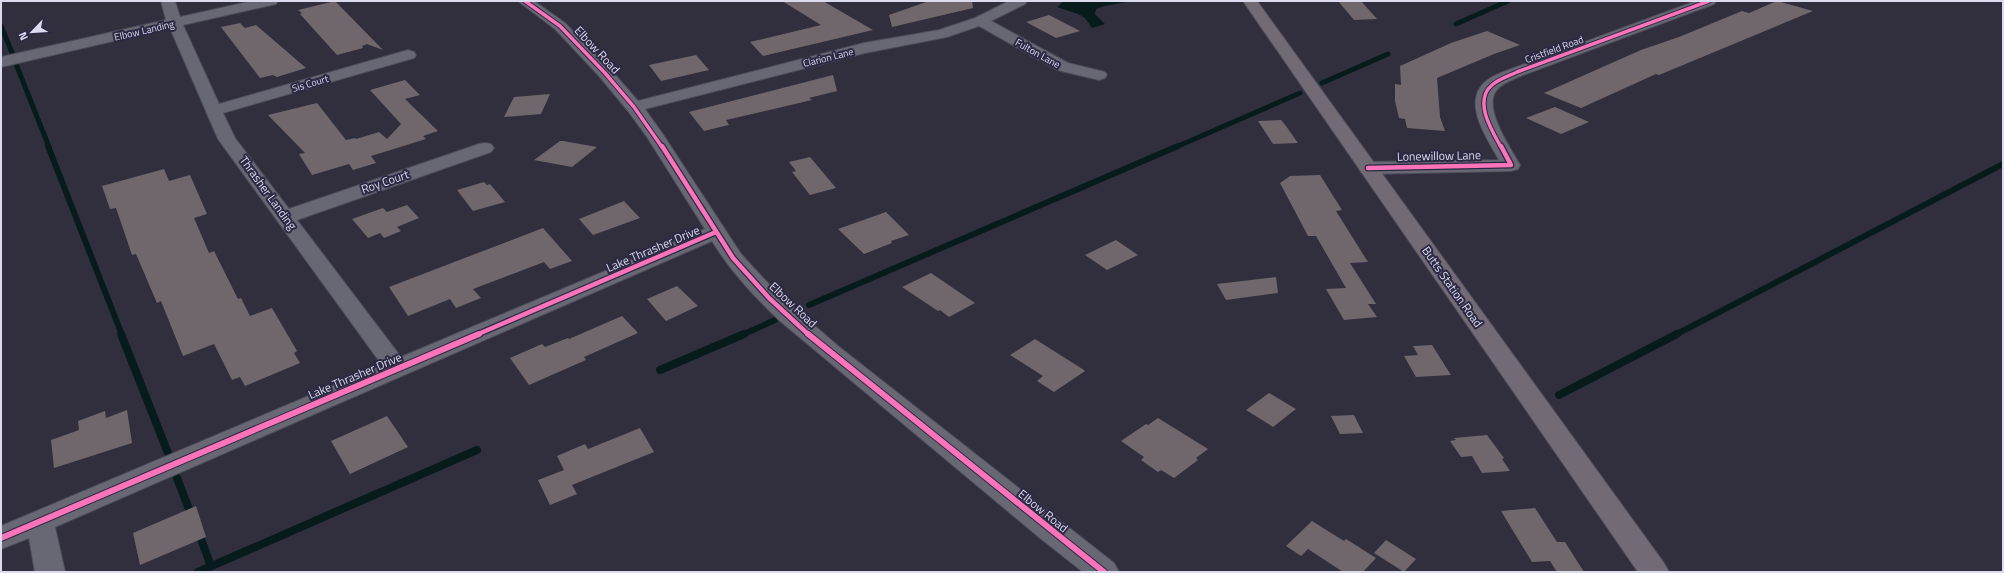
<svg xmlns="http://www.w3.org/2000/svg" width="2004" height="573" viewBox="0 0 2004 573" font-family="'Titillium Web',sans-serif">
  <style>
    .water { fill: #071b1d }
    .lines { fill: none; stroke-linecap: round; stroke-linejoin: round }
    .stream-far2 { stroke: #071b1d; stroke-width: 5 }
    .stream-far1 { stroke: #071b1d; stroke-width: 6 }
    .stream { stroke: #071b1d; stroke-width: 8 }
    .building { fill: #6f676c }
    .minor-casing { stroke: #4c4b59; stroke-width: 2 }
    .major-casing { stroke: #4c4b59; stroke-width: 2 }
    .minor { fill: #686774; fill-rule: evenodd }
    .major { fill: #726b75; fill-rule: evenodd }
    .cycleway-far2-casing { stroke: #2c2944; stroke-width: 5.5 }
    .cycleway-far1-casing { stroke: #2c2944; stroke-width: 7 }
    .cycleway-casing { stroke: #2c2944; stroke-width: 8 }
    .cycleway-far2 { stroke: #fb73b8; stroke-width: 3.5 }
    .cycleway-far1 { stroke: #fb73b8; stroke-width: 4.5 }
    .cycleway { stroke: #fb73b8; stroke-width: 6 }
    .labels { text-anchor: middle; stroke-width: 4; stroke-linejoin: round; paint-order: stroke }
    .far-street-label { font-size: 10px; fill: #dcdbed; stroke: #2c2944 }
    .street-label { font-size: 12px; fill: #dcdbed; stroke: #2c2944 }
  </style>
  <rect width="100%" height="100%" fill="#312f3e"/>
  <path class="water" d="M 1064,1 L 1133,1 L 1104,6 L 1096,9 L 1095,14 L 1105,24 L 1092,28 L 1085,18 L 1078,14 L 1057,7 Z"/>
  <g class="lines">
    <path class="stream-far2" d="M 1456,24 L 1508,1
      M 1,26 L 13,55
      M 16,64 L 49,147
      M 1322,83 L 1388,54
      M 1176,147 L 1300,93"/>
    <path class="stream-far1" d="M 48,146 L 122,335
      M 809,305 L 1178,146
      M 742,335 L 775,320
      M 1675,335 L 2003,164"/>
    <path class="stream" d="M 121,334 L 168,453
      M 660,370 L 744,334
      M 1559,395 L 1677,334
      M 177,478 L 192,517
      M 198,531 L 211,566
      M 198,572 L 477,450"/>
  </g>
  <path class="building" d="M 335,1 L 383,50 L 367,44 L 362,46 L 363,48 L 337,55 L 300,14 L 302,13 L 298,10 Z
    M 782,1 L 823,1 L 873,30 L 763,56 L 750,42 L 821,25 Z
    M 929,1 L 972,1 L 973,8 L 892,27 L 889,15 Z
    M 1338,1 L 1361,1 L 1377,19 L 1354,20 Z
    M 1777,1 L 1813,11 L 1659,75 L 1656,74 L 1581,108 L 1544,93 L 1641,50 L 1679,37 L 1742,11 L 1749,13 Z
    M 1049,15 L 1080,31 L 1056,38 L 1026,22 Z
    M 240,23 L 245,28 L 256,25 L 306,68 L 277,77 L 273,75 L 260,78 L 221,27 Z
    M 1487,31 L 1520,45 L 1494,54 L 1437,78 L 1440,117 L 1445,131 L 1407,128 L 1405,119 L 1399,118 L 1395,101 L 1395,84 L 1401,85 L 1400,66 L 1451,43 Z
    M 696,55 L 709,70 L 661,81 L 649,65 Z
    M 833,75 L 837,91 L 809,98 L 812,100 L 726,120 L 729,125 L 704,131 L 689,112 Z
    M 405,80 L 420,95 L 405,99 L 438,131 L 423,136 L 426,139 L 371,156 L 376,163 L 353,170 L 349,164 L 312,175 L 299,154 L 305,153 L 268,115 L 317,103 L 346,140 L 355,138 L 356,139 L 379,132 L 387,139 L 401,124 L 370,90 Z
    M 550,94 L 541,114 L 504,117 L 514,97 Z
    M 1555,107 L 1589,122 L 1561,134 L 1526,118 Z
    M 1281,120 L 1286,126 L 1298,143 L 1273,144 L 1258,121 Z
    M 560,141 L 563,141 L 597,147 L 572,167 L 534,160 Z
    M 810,157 L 836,188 L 810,195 L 792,172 L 796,171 L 789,162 Z
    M 164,169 L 169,181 L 190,175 L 207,214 L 194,218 L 209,253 L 214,251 L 238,299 L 241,298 L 250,316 L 272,308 L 297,351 L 294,353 L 300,363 L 245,386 L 240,377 L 232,380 L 214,344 L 183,356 L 161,301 L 157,303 L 136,254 L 132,255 L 116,208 L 110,209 L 102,186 Z
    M 1320,175 L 1342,210 L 1336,211 L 1368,262 L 1350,263 L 1376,304 L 1368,304 L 1377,317 L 1344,320 L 1326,289 L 1346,288 L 1316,236 L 1308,236 L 1280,183 L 1290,176 Z
    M 484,182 L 487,185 L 490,184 L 505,202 L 473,211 L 457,190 Z
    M 624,201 L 640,218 L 593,235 L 579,219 Z
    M 407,205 L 419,218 L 397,227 L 401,231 L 384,238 L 380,233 L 368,238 L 352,219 L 383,208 L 387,212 Z
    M 886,212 L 909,235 L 891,241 L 892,243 L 864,254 L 838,229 Z
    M 543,228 L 572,261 L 550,269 L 544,262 L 473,289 L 481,298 L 456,308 L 450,299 L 408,316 L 389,287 Z
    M 1116,240 L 1138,255 L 1107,270 L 1085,255 Z
    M 931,273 L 975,303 L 949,317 L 940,310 L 938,311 L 902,287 Z
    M 1276,277 L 1278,293 L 1226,300 L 1217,284 Z
    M 677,286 L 698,306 L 666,321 L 647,299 Z
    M 622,316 L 638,333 L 584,357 L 586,360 L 529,385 L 510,358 L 542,344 L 545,347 L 568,338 L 569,339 Z
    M 1035,339 L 1084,370 L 1085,371 L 1054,392 L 1037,381 L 1043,376 L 1010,355 Z
    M 1432,345 L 1451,375 L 1416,377 L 1404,356 L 1418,355 L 1413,346 Z
    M 1269,393 L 1296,409 L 1273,427 L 1246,410 Z
    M 127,410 L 132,443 L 54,468 L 51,440 L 79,430 L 78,421 L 105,411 L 106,418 Z
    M 1354,415 L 1363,433 L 1340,434 L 1331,416 Z
    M 387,416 L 408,447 L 350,474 L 331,441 Z
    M 1158,418 L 1208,449 L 1196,458 L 1198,460 L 1174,478 L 1161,470 L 1158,472 L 1141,460 L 1144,457 L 1121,441 L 1146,424 L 1148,425 Z
    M 640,428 L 654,452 L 572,485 L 577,494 L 550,505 L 538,480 L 564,470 L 557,456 L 585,444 L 588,449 Z
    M 1487,435 L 1504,458 L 1502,459 L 1510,471 L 1482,473 L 1472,456 L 1461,457 L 1450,441 L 1456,440 L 1454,438 Z
    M 196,506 L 206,537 L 140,565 L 133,533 Z
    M 1535,508 L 1557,542 L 1565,542 L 1584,572 L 1557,572 L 1550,561 L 1532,562 L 1501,511 Z
    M 1312,521 L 1344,541 L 1346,539 L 1376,558 L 1363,572 L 1343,572 L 1308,549 L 1301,556 L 1286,546 Z
    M 1386,540 L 1416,559 L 1404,572 L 1374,553 Z"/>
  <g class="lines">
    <g class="minor-casing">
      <path id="minor" d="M 161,1 L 175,1 L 180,17 L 252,1 L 278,1 L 276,4 L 183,25 L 219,104 L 408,50 L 414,52 L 416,55 L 414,58 L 223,113 L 235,138 L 289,209 L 479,144 L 485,143 L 491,144 L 494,148 L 491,152 L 297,220 L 401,357 L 705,229 L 647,137 L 628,111 L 599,76 L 555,29 L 518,1 L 534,1 L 565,23 L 611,70 L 638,101 L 864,43 L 939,30 L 975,18 L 1009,1 L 1027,1 L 1025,4 L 991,21 L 1068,63 L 1105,72 L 1107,75 L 1105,78 L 1099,80 L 1057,70 L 979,26 L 947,37 L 865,53 L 645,109 L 664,136 L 741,254 L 777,293 L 838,346 L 1114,563 L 1119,572 L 1083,572 L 1040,538 L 780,321 C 755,297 731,272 712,241 L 55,527 L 65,572 L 35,572 L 29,538 L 1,549 L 1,526 L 382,365 L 218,139 L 170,28 L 1,67 L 1,57 L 166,20 Z
        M 1696,1 L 1716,1 L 1714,4 L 1523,75 C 1514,79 1501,83 1496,91 C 1483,109 1511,149 1520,165 L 1518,169 L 1511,171 L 1368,174 L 1361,172 L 1359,168 L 1361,164 L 1368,162 L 1499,160 C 1487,138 1461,102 1486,81 C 1494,75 1503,72 1511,69 Z"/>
    </g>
    <g class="major-casing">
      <path id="major" d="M 1243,1 L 1257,1 L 1664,563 L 1669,572 L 1638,572 Z"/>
    </g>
    <use href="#minor" class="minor"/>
    <use href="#major" class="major"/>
    <g class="cycleway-far2-casing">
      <path id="cycleway-far2" d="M 525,1 L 560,26 L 605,73 L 634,107 L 662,147
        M 1501,147 C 1492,131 1473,101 1492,85 C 1499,79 1509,76 1517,72 L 1709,1"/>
    </g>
    <g class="cycleway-far1-casing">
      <path id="cycleway-far1" d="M 662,146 L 733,258 L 769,298 L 809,335
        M 1368,168 L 1511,165 L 1501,146
        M 476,335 L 716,232"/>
    </g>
    <g class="cycleway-casing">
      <path id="cycleway" d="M 808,334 L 1104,572
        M 1,538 L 479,334"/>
    </g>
    <use href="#cycleway-far2" class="cycleway-far2"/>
    <use href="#cycleway-far1" class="cycleway-far1"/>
    <use href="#cycleway" class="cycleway"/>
  </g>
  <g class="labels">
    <g class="far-street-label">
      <text transform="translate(144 30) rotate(-13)" y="4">Elbow Landing</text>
      <text transform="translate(1554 49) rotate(-20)" y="4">Cristfield Road</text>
      <text transform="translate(1038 53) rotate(29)" y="4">Fulton Lane</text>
      <text transform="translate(828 57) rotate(-14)" y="4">Clarion Lane</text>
      <text transform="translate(310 83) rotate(-16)" y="4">Sis Court</text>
    </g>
    <g class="street-label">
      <text transform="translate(597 50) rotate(47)" y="4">Elbow Road</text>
      <text transform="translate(1439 156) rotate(-1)" y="4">Lonewillow Lane</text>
      <text transform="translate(385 182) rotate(-19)" y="4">Roy Court</text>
      <text transform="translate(268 193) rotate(54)" y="4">Thrasher Landing</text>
      <text transform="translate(653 249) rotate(-23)" y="4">Lake Thrasher Drive</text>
      <text transform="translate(1452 287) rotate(55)" y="4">Butts Station Road</text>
      <text transform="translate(793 305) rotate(43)" y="4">Elbow Road</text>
      <text transform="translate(355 376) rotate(-23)" y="4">Lake Thrasher Drive</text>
      <text transform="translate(1043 511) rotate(39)" y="4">Elbow Road</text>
    </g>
  </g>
  <rect width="2004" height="573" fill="none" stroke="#dcdbed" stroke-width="4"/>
  <g transform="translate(32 32) rotate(245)" stroke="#2c2944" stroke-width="3" paint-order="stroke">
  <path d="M0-3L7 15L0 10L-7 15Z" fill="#dcdbed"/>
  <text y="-6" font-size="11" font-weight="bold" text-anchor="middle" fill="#dcdbed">N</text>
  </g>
</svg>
